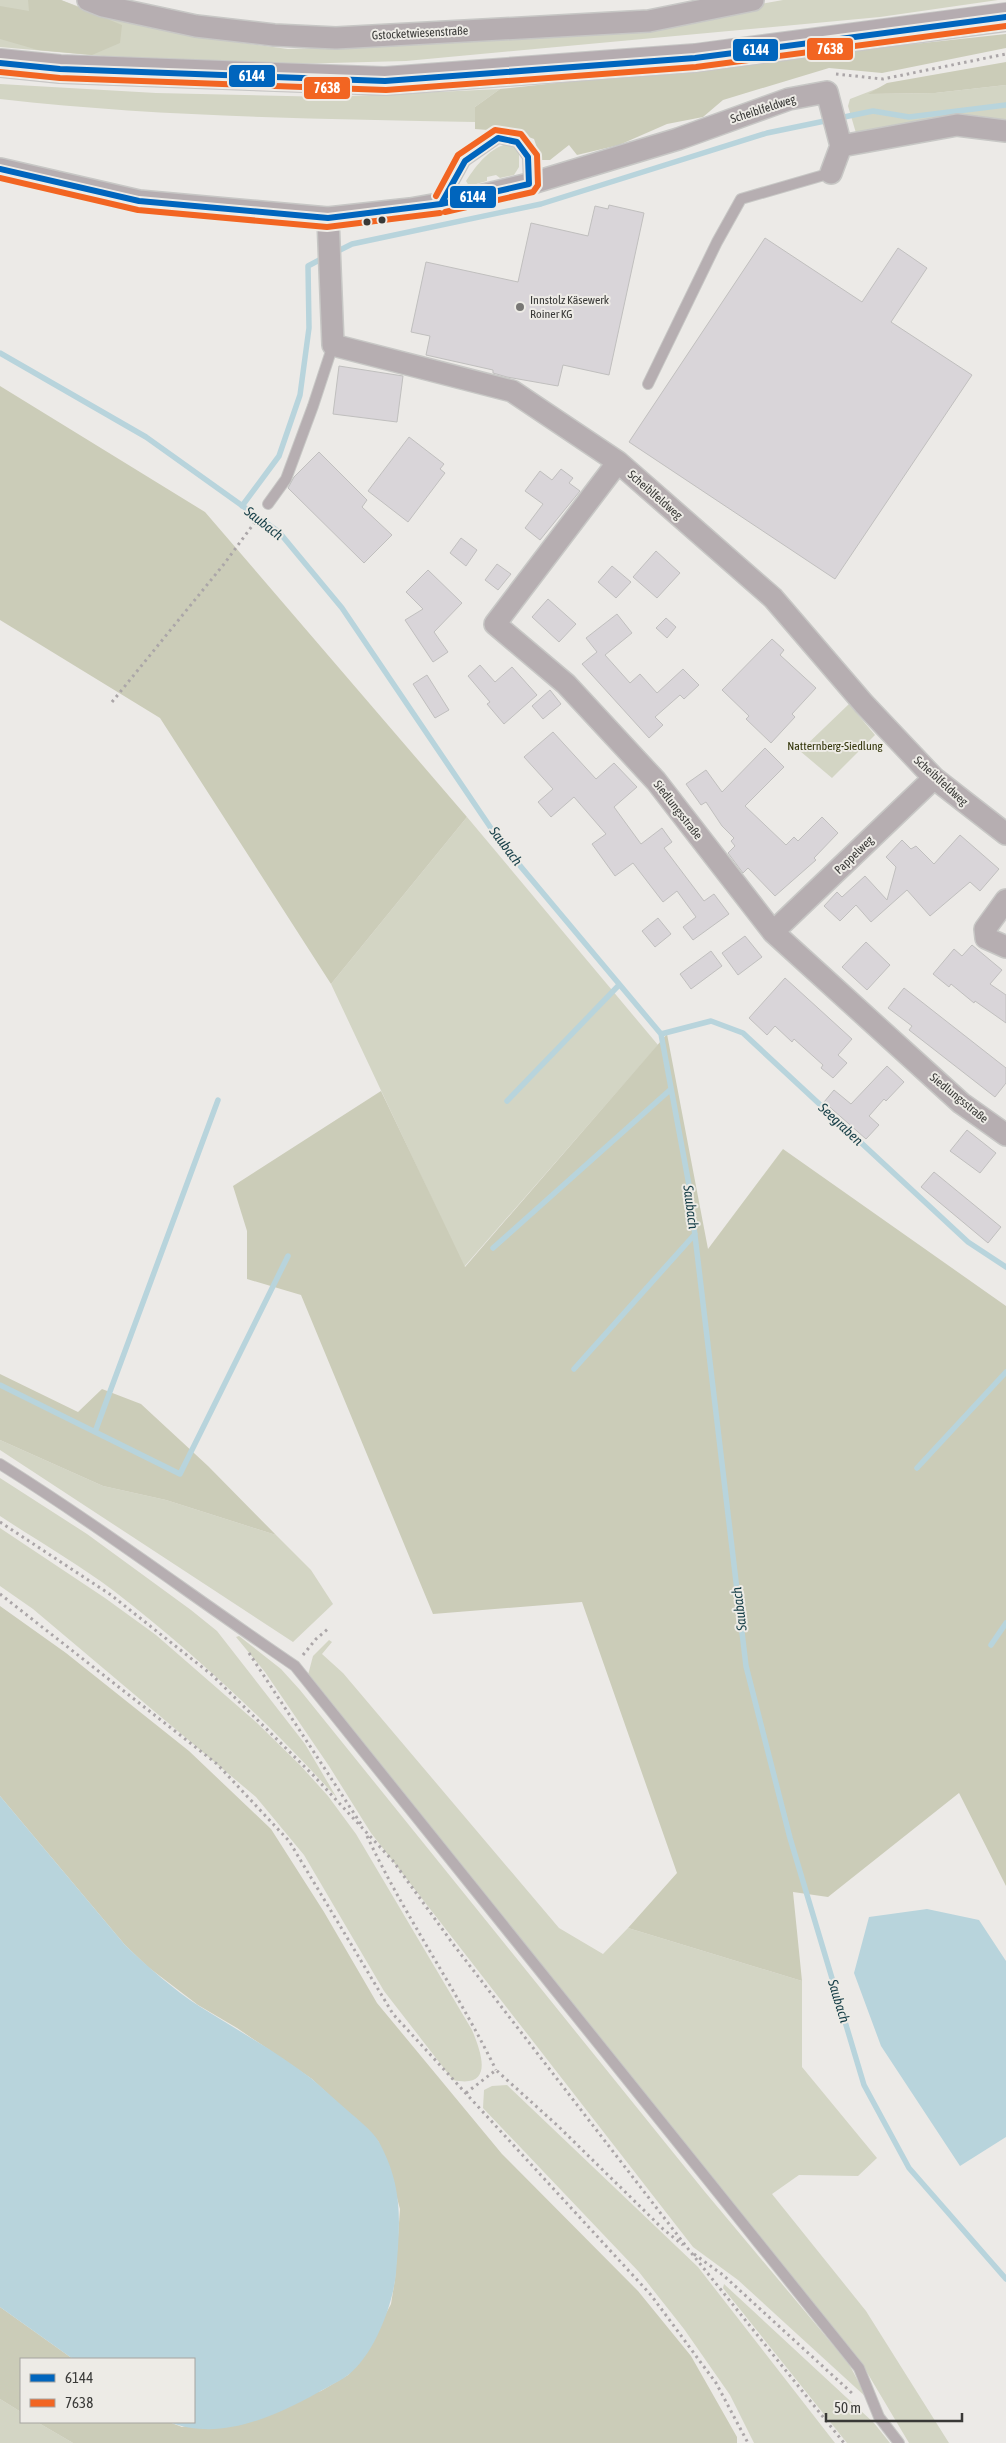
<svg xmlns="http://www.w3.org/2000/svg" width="1006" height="2443" viewBox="0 0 1006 2443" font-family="'Asap Condensed',sans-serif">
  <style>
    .green { fill: #d3d5c4 }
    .forest { fill: #cbccb8 }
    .water { fill: #b8d4dc }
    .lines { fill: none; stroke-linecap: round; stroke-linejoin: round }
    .stream { stroke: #b8d4dc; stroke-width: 5.5 }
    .building { fill: #d9d5d9; stroke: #c0bfbe }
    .service-casing { stroke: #c7c7c5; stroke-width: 12 }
    .minor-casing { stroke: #c7c7c5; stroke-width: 24 }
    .secondary-casing { stroke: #c7c7c5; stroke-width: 30 }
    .path { stroke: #aba6a8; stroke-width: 3; stroke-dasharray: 2.5 4; stroke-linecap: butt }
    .service { stroke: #b6aeb1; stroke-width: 10 }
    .minor { stroke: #b6aeb1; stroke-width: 21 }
    .secondary { stroke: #b5acb0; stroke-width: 28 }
    .bus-1-casing { stroke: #edebe6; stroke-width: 10 }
    .bus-2-casing { stroke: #edebe6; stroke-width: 10 }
    .bus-1 { stroke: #0065bd; stroke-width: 6 }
    .bus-2 { stroke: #f26522; stroke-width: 6 }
    .bus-dot { fill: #393937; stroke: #edebe6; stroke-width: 2 }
    .poi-dot { fill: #787775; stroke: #edebe6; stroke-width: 2 }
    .labels { text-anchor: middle; stroke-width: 4; stroke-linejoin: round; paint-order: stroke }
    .street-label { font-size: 12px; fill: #393937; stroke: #edebe6 }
    .poi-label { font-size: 12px; fill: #393937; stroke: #edebe6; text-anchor: start }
    .park-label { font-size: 12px; fill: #323409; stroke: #edebe6 }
    .water-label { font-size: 14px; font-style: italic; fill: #163e47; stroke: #edebe6 }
    .line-badge { stroke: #edebe6; stroke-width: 2 }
    .badge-label { font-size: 14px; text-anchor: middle; font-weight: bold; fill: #fff }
  </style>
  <rect width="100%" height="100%" fill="#eceae7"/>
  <path class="green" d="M 0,0 L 61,0 L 104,16 L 204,38 L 288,49 L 405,45 L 513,36 L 667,21 L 783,0 L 998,0 L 880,17 L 406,61 L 217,66 L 0,47 Z
    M 0,84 L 156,93 L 330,97 L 500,89 L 475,107 L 475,122 C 317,119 158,117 0,99 Z
    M 1006,85 L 1006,121 L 856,133 L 848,106 L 850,99 L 881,87 L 869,94 L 935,93 Z
    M 511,143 L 519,149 L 519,167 L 514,175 L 500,178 L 496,175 L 487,177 L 487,181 L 469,186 L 466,181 C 477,164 491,146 511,143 Z
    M 849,704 L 875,735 L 832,778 L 800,751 Z
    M 467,817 L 658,1045 L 464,1267 L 331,984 Z
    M 0,1440 L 103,1486 L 166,1500 L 276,1535 L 311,1570 L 333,1604 L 293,1642 L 0,1450 Z
    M 0,1478 L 87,1534 L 191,1610 L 217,1631 L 305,1744 L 337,1798 C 269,1723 194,1653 114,1591 C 78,1564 38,1541 0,1516 Z
    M 0,1528 L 105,1598 L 156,1635 L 256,1722 L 300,1765 L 328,1796 L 356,1834 L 472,2030 C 482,2054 494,2089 453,2080 L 384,1991 L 304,1855 L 256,1797 L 33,1609 L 0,1586 Z
    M 239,1636 L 281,1669 L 300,1690 L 705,2192 L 849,2364 L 867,2398 L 738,2280 L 693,2247 L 371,1833 L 329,1766 L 265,1672 L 236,1637 Z
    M 329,1640 L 332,1642 L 322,1654 L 343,1673 L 559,1928 L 603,1954 L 628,1928 L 802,1981 L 802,2067 L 877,2158 L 858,2176 L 799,2175 L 772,2194 L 866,2311 L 949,2443 L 909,2443 L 862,2364 L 308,1675 L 313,1656 Z
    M 507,2085 L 698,2267 L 835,2443 L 754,2443 L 730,2395 L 684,2329 L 639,2272 L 483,2108 L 484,2090 L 492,2086 Z
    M 724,2284 L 874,2423 L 890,2443 L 847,2443 L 723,2288 Z
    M 0,2399 L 21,2412 L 21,2422 L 37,2422 L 73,2443 L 0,2443 Z"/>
  <path class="forest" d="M 28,0 L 61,0 L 122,25 L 120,43 L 92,55 L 38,50 L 0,39 L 0,6 L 29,11 Z
    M 1006,34 L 1006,48 L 882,73 L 829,68 L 723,100 L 703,117 L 667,124 L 619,145 L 577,155 L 569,145 L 550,160 L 541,160 L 534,139 L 515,132 L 475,129 L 475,107 L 500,89 Z
    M 1006,62 L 1006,85 L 935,93 L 868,94 L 887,83 Z
    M 0,386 L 205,512 L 467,817 L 331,984 L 160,718 L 0,620 Z
    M 667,1034 L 708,1249 L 783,1149 L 1006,1306 L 1006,1886 L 959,1793 L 828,1897 L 793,1892 L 802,1981 L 628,1928 L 677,1873 L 582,1602 L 433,1614 L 301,1295 L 247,1279 L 247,1231 L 233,1186 L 381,1091 L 465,1267 Z
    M 0,1374 L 78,1412 L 102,1389 L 141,1404 L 208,1466 L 276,1535 L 166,1500 L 103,1486 L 0,1440 Z
    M 0,1606 L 66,1653 L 189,1751 L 271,1829 L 324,1912 L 377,2003 L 502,2154 L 638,2291 L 691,2356 L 737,2437 L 737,2443 L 73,2443 L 37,2422 L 169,2422 L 182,2427 L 321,2391 L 348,2375 L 363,2357 L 391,2304 L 395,2279 L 400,2209 L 387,2161 L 378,2141 L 312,2079 L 237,2028 L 198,2005 L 148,1967 L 125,1945 L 0,1796 Z
    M 0,2307 L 73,2359 L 21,2359 L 21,2412 L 0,2399 Z"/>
  <path class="water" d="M 0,1796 L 125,1945 C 148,1967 173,1989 199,2006 C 237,2030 277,2052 312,2079 C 324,2089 335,2100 347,2110 C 357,2119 372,2130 379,2142 C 404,2188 400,2224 396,2273 C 393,2305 374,2355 348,2375 C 342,2380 334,2383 328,2387 C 280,2414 223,2443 169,2422 L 194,2422 L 194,2359 L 73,2359 L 0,2307 Z
    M 927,1909 L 979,1920 L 1006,1961 L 1006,2137 L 960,2166 L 881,2046 L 854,1973 L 869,1917 Z"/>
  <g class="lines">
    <path class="stream" d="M 334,253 L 352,244 L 541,204 L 767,133 L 873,111 L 909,117 L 1006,105
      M 0,353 L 146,437 L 279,532 L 342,608 L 501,843 L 661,1034 L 689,1185 L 746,1666 L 790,1838 L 864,2085 L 909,2168 L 1006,2279
      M 242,506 L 279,456 L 300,395 L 309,328 L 308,266 L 325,257
      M 661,1034 L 711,1021 L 743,1033 L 968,1242 L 1006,1267
      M 507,1101 L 619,985
      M 493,1248 L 671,1089
      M 574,1369 L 695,1234
      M 0,1385 L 180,1474 L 288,1256
      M 95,1432 L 218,1100
      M 917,1468 L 1006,1372
      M 991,1645 L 1006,1623"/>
  </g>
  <path class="building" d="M 609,205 L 644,213 L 609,375 L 563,365 L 558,386 L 507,377 L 493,373 L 493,370 L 426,355 L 430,336 L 411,332 L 426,262 L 518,282 L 531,223 L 588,236 L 595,206 L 608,209 Z
    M 765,238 L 862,302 L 898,248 L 927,268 L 891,322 L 972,375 L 835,579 L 629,442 Z
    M 339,366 L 403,376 L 397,422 L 333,414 Z
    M 409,437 L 444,464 L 440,469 L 445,473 L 408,522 L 368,491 Z
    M 319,452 L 367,500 L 362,507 L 392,535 L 364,563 L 288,488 L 294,477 Z
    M 561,469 L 573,478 L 569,483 L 580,491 L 540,540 L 525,528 L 543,504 L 525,491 L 540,471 L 552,480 Z
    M 461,538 L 477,550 L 466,566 L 450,553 Z
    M 656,551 L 680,573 L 657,598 L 633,577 Z
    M 497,564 L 511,574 L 498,590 L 485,580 Z
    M 612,566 L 631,582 L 616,598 L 598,582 Z
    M 428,570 L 462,603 L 434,632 L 448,652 L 433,662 L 405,620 L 423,609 L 406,592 Z
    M 548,599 L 576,624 L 559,642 L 532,617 Z
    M 617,614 L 632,633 L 605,655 L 630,683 L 640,674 L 657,693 L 683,669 L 699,685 L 684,699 L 680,695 L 655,717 L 663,725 L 649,738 L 582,664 L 597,652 L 586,638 Z
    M 666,618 L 676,627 L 667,638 L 656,628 Z
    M 772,639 L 784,650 L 780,655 L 816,688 L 792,714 L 795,717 L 771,743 L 746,719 L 749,716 L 722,690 Z
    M 480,665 L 495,682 L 512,667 L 537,695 L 504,724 L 487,704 L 490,702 L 468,676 Z
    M 427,675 L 449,710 L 435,718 L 413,684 Z
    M 550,690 L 561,704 L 543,719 L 532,706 Z
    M 553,732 L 596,779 L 614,763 L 637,787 L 614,807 L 641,844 L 662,828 L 672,842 L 664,848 L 704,901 L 714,894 L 729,914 L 693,940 L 683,927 L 696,917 L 677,891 L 663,902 L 633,863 L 615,876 L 592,844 L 606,834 L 574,797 L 551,817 L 538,802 L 553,789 L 524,757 Z
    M 765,748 L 784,767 L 745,806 L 786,845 L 794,837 L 798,841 L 822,817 L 838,833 L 814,858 L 816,860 L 775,896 L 748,868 L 743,873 L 728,853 L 735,846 L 731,841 L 734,838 L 722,826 L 706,802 L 701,805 L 686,784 L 706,770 L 722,792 Z
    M 960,835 L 999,869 L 980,891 L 970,882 L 930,916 L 907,890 L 871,922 L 856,905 L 840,921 L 824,906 L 837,892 L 842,897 L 865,876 L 887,900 L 896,867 L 886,857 L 902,840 L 911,849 L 916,846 L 934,864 Z
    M 658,918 L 671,934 L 655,947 L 642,931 Z
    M 745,936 L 762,957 L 738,975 L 722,953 Z
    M 866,942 L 890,965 L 867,990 L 842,967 Z
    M 972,945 L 1002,970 L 990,984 L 1006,995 L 1006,1023 L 975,1001 L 974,1003 L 951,984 L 949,987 L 933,974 L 954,949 L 962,956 Z
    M 711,951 L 722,966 L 691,989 L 680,974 Z
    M 785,978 L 852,1039 L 838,1055 L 847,1063 L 833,1078 L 821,1068 L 823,1065 L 794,1039 L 792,1042 L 775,1026 L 767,1035 L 749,1018 Z
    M 904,988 L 1006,1068 L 1006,1083 L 995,1097 L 909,1030 L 912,1026 L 888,1008 Z
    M 887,1066 L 904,1082 L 886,1101 L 884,1099 L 869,1116 L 879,1125 L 866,1139 L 824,1102 L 834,1090 L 851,1104 Z
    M 967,1130 L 996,1153 L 980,1173 L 950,1151 Z
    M 934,1172 L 1001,1227 L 988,1243 L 921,1187 Z"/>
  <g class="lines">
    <g class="service-casing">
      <path id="service" d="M 442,203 L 465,161 L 498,138 L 517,142 L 528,157 L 529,184
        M 648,384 L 717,242 L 741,199 L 831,173
        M 268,504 L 286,479 L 313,406 L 333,345
        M 0,1464 C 101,1527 196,1599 295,1666 L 859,2368 L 879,2417 L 899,2443"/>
    </g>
    <g class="minor-casing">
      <path id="minor" d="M 88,0 L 103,6 L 196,26 L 274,35 L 336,38 L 649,21 L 753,0
        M 841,146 L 957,125 L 1006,131
        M 0,169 L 139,201 L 328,218 L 410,209 L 467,199 L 529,184 L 678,139 L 789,99 L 827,92 L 841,146 L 831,173
        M 328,218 L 333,345 L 512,391 L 618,462 L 773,598 L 864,704 L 934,778 L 1006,834
        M 618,462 L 495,624 L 566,684 L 656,781 L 773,932 L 961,1103 L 1006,1135
        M 1006,900 L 985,929 L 986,938 L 1006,947
        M 773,932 L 934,778"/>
    </g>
    <g class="secondary-casing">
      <path id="secondary" d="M 0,63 L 60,69 L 385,81 L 695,58 L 1006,17"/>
    </g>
    <path class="path" d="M 836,74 L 883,79 L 1006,54
      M 112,702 L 224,564 L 261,514
      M 0,1522 L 111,1595 L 212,1675 L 314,1776 L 393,1861 L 453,1944 L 689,2250 L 844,2443
      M 0,1594 L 217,1764 L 289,1841 L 393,2014 L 651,2295 L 716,2383 L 748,2443
      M 249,1653 L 361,1824
      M 303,1655 L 316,1639 L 329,1628
      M 367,1836 C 405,1917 457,1990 496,2070
      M 466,2093 L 496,2070 L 558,2126 L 663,2229 L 683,2245
      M 694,2254 L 723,2275 L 854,2395"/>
    <use href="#service" class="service"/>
    <use href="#minor" class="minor"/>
    <use href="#secondary" class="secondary"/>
    <g class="bus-1-casing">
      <path id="bus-1" d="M 0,63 L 60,69 L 385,81 L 695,58 L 1006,17
        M 498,138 L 517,142 L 528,157 L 529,184 L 441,204 L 465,161 Z
        M 0,169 L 139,201 L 328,218 L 441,204"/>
    </g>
    <g class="bus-2-casing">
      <path id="bus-2" d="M 0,72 L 60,78 L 386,90 L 696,67 L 1006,26
        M 0,178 L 138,210 L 327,227 L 440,213
        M 436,196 L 458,155 L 495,130 L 521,134 L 537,155 L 538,185 L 533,192 L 445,212"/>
    </g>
    <use href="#bus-1" class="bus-1"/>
    <use href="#bus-2" class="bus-2"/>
  </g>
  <g class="bus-dot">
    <circle cx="382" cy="220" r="4.5"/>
    <circle cx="367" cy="222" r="4.5"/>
  </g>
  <circle class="poi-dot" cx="520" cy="307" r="5"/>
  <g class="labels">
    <g class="street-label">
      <text transform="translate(420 33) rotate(-3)" y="4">Gstocketwiesenstraße</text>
      <text transform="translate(763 109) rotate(-18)" y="4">Scheiblfeldweg</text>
      <text transform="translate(655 495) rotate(41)" y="4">Scheiblfeldweg</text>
      <text transform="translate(941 781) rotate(42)" y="4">Scheiblfeldweg</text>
      <text transform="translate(678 810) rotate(52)" y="4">Siedlungsstraße</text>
      <text transform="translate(854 855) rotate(-44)" y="4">Pappelweg</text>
      <text transform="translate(959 1098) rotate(39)" y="4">Siedlungsstraße</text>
    </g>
    <g class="poi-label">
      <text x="530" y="304">Innstolz Käsewerk<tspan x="530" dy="14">Roiner KG</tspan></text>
    </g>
    <g class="park-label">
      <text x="835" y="750">Natternberg-Siedlung</text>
    </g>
    <g class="water-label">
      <text transform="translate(264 523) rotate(38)" y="5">Saubach</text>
      <text transform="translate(506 846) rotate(53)" y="5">Saubach</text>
      <text transform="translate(841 1124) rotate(43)" y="5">Seegraben</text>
      <text transform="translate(691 1207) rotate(83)" y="5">Saubach</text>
      <text transform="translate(739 1609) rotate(-97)" y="5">Saubach</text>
      <text transform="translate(839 2001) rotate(73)" y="5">Saubach</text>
    </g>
  </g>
  <g class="line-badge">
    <rect x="806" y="37" width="48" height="24" rx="5" fill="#f26522"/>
    <rect x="732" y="38" width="47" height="24" rx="5" fill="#0065bd"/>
    <rect x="228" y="64" width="48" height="24" rx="5" fill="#0065bd"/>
    <rect x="303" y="76" width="48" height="24" rx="5" fill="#f26522"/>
    <rect x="449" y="185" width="48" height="24" rx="5" fill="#0065bd"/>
  </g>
  <g class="badge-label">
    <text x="830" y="54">7638</text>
    <text x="756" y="55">6144</text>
    <text x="252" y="81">6144</text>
    <text x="327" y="93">7638</text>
    <text x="473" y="202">6144</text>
  </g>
  <rect x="20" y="2358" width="175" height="65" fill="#edebe6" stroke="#a5a4a0"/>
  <rect x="30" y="2374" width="25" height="8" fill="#0065bd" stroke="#a5a4a0"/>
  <text x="65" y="2383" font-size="15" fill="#393937">6144</text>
  <rect x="30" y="2399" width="25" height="8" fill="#f26522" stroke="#a5a4a0"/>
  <text x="65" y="2408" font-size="15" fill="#393937">7638</text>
  <path d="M826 2413v8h136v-8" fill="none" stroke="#393937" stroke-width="2.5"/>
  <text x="834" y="2413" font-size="15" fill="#393937" stroke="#edebe6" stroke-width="4" paint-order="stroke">50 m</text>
</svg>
